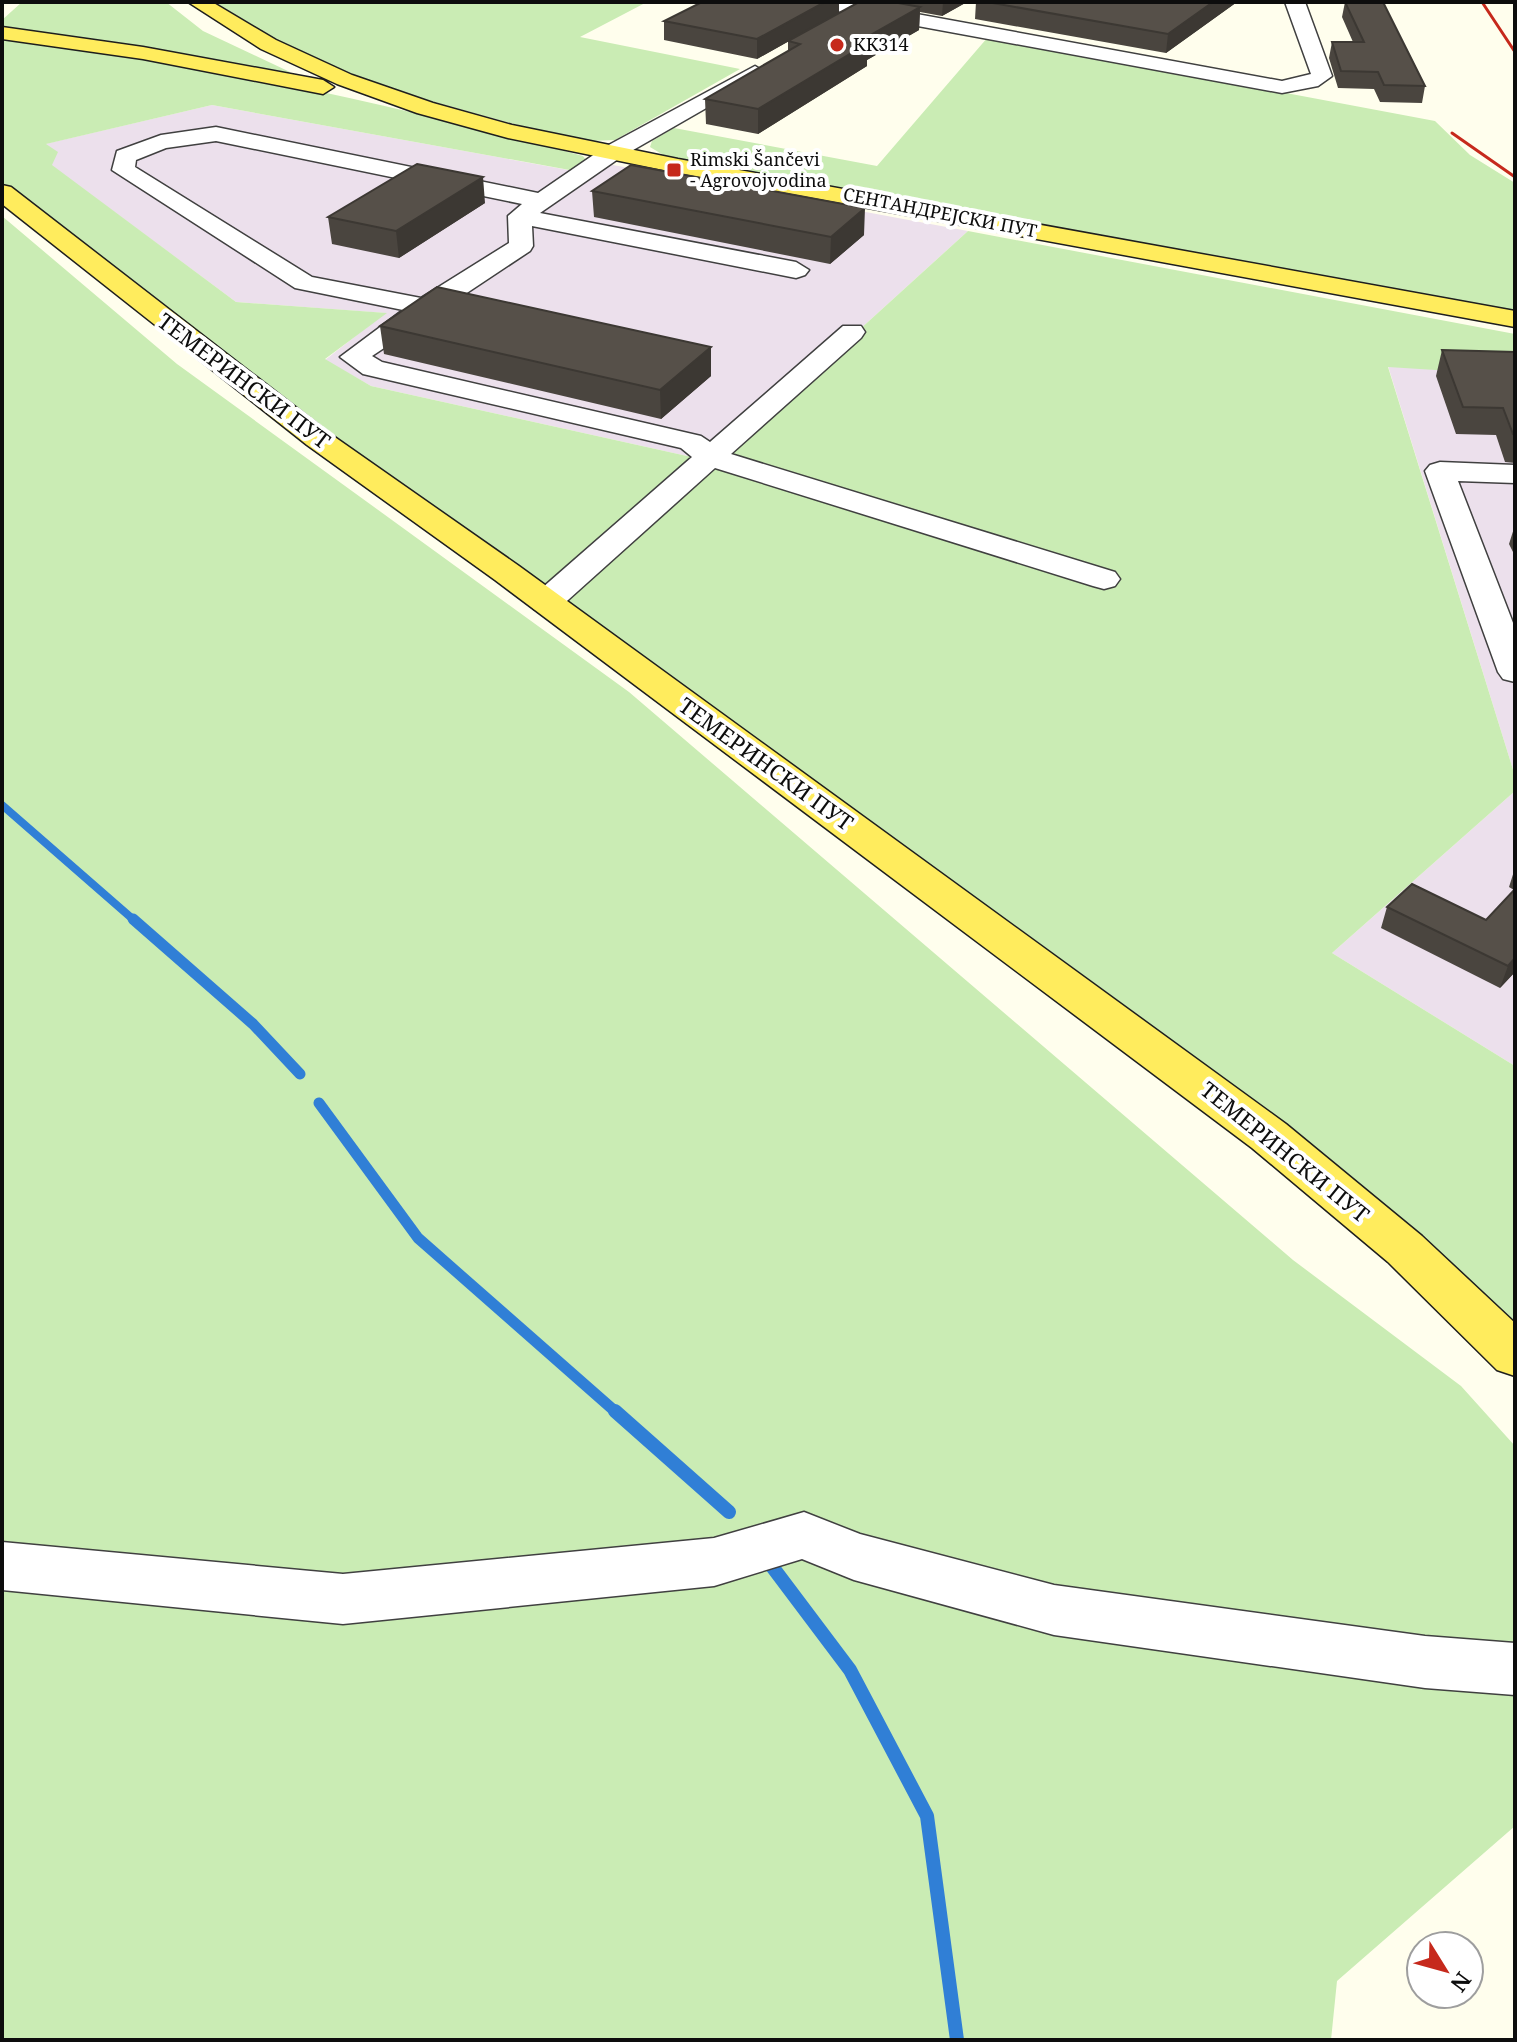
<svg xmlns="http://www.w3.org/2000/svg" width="1517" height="2042" viewBox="0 0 1517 2042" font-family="'Noto Serif',serif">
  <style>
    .industrial { fill: #ece0ec }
    .green { fill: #caecb4 }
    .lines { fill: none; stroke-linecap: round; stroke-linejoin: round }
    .stream-far2 { stroke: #307fd6; stroke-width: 8 }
    .stream-far1 { stroke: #307fd6; stroke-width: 11 }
    .stream { stroke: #307fd6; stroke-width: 14 }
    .minor-casing { stroke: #404040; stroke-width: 3 }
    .major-casing { stroke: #1e1e1e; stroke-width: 3 }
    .minor { fill: #fff; fill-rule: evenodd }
    .major { fill: #ffec5d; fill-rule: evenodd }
    .rail { stroke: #c6291c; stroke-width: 3 }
    .wall { fill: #4a453f }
    .shaded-wall { fill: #3c3833 }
    .building { fill: #565049; stroke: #3c3833; stroke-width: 2 }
    .poi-dot { fill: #c6291c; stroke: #fff; stroke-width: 3 }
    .labels { text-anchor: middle; stroke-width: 8; stroke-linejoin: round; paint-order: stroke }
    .far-poi-label { font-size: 18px; fill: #0d0d0d; stroke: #fff; text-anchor: start }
    .far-street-label { font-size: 18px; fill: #0d0d0d; stroke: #fff }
    .street-label { font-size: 22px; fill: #0d0d0d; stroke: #fff }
  </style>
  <rect width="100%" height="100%" fill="#fffeed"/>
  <path class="industrial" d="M 212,105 L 574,171 L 586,160 L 968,231 L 714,462 L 371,386 L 325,360 L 385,313 L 236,302 L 51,165 L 45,144 Z
    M 1388,366 L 1515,375 L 1515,776 Z
    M 1515,791 L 1515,1066 L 1332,953 Z"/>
  <path class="green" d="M 22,2 L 166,2 L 203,31 L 290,72 L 285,76 L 2,33 L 2,20 Z
    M 213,2 L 647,2 L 580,37 L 740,69 L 615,140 L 591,141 L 550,134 L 377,86 L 311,60 Z
    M 988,37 L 1435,121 L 1470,155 L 1515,183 L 1515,315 L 665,156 L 650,147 L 652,141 L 674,128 L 877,166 Z
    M 2,39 C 198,60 393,105 583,156 L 586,160 L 575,171 L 212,105 L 46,144 L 58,152 L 52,165 L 236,302 L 387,313 L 325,359 L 371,386 L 714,462 L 968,231 L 1515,334 L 1515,375 L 1388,367 L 1515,776 L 1515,791 L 1332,953 L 1515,1066 L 1515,1363 L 1397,1250 L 2,193 Z
    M 2,216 L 177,364 L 629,692 L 1293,1260 L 1461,1386 L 1515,1446 L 1515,1826 L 1337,1981 L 1331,2040 L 2,2040 Z"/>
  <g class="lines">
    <path class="stream-far2" d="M 2,805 L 135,921"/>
    <path class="stream-far1" d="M 133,919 L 253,1024 L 300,1074
      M 319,1103 L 418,1238 L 617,1413"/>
    <path class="stream" d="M 615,1411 L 729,1512
      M 768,1561 L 850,1670 L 927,1816 L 957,2040"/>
    <g class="minor-casing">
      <path id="minor" d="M 810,2 L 851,2 L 1282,81 L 1311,74 L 1285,2 L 1305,2 L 1332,76 L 1318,86 L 1282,93 L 820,8 Z
        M 755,66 L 765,72 L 762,76 L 621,157 L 540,213 L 796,262 L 809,270 L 805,275 L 796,278 L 532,226 L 533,246 L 530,251 L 372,356 L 382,362 L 701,436 L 710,442 L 843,326 L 861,326 L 865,332 L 861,338 L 731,454 L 1115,572 L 1120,579 L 1115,586 L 1104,589 L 1093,586 L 715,468 L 558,609 L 546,612 L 534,609 L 530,602 L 534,595 L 692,457 L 681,448 L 363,374 L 340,357 L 403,310 L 295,288 L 112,170 L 117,151 L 161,135 L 216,127 L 538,193 L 605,147 ZM 216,141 L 522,204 L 508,216 L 509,243 L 421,298 L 312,277 L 135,167 L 136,160 L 166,148 Z
        M 1440,462 L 1515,465 L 1515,483 L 1458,481 L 1515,628 L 1515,682 L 1503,679 L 1498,672 L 1425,471 L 1430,465 Z
        M 804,1512 L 860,1534 L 1054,1585 L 1425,1636 L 1515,1643 L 1515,1695 L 1425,1688 L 1054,1635 L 854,1580 L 802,1559 L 714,1586 L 343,1624 L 2,1590 L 2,1542 L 343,1574 L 714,1538 Z"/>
    </g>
    <g class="major-casing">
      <path id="major" d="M 188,2 L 212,2 L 276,40 L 352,75 L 433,103 L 512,125 L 678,159 L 1515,311 L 1515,327 L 678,173 L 508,138 L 417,113 L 337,84 L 261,49 Z
        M 2,27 L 143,47 L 323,80 L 334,87 L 323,94 L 143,59 L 2,39 Z
        M 2,185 L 11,187 L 329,433 L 519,566 L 1286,1124 L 1422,1236 L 1515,1323 L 1515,1376 L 1497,1370 L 1388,1262 L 1252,1148 L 495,580 L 307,445 L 2,204 Z"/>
    </g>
    <use href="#minor" class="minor"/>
    <use href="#major" class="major"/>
    <path class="rail" d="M 1482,2 L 1515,52
      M 1452,133 L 1515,177"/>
  </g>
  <path class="wall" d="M 702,2 L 839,2 L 839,13 L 757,59 L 664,40 L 664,21 Z
    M 859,2 L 967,2 L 942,16 L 920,12 L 919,30 L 867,60 L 867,66 L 758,134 L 706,124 L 705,99 L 788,51 L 788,41 Z
    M 976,2 L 1237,2 L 1166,53 L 975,19 Z
    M 1345,2 L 1425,86 L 1422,103 L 1380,102 L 1374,89 L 1338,88 L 1329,58 L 1332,42 L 1353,42 L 1342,17 Z
    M 592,191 L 864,235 L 830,264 L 594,217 Z
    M 485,203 L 399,258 L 332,244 L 328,217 Z
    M 380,326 L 711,347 L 711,376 L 661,419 L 384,354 Z
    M 1442,350 L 1515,352 L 1515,463 L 1505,462 L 1496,435 L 1456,434 L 1436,376 Z
    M 1515,525 L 1515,556 L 1509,544 Z
    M 1515,868 L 1515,972 L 1500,988 L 1381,928 L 1387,907 L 1486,920 L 1514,890 L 1509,887 Z"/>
  <path class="shaded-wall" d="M 825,2 L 839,2 L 839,13 L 757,59 L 757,39 Z
    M 943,2 L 967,2 L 942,16 Z
    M 1213,2 L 1237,2 L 1166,53 L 1168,34 Z
    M 920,7 L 919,30 L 867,60 L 867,66 L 758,134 L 758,109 L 858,42 Z
    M 483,177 L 485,203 L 399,258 L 396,231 Z
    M 865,208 L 864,235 L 830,264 L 831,237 Z
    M 711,347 L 711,376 L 661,419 L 660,390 Z
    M 1515,958 L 1515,972 L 1500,988 L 1508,966 Z"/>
  <path class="building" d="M 702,2 L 825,2 L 757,39 L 664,21 Z
    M 859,2 L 893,2 L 920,7 L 858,42 L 868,43 L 758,109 L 705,99 L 800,44 L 788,41 Z
    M 987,2 L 1213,2 L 1168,34 Z
    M 1345,2 L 1383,2 L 1425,86 L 1384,85 L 1378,72 L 1341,71 L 1332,42 L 1364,42 Z
    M 417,164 L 483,177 L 396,231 L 328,217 Z
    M 631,165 L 865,208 L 831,237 L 592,191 Z
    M 437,287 L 711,347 L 660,390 L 380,326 Z
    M 1442,350 L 1515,352 L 1515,434 L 1513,434 L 1503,408 L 1463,407 Z
    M 1412,884 L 1486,920 L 1515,889 L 1515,958 L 1508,966 L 1387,907 Z"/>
  <g class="poi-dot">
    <circle cx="837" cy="45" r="8"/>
    <rect x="666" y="162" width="16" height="16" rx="4"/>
  </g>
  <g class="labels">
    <g class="far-poi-label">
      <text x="853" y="51">КК314</text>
      <text x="690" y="166">Rimski Šančevi<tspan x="690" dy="21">- Agrovojvodina</tspan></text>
    </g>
    <g class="far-street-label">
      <text transform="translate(940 213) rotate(11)" y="6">СЕНТАНДРЕЈСКИ ПУТ</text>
    </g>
    <g class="street-label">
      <text transform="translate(244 381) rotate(37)" y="8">ТЕМЕРИНСКИ ПУТ</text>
      <text transform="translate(766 764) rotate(36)" y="8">ТЕМЕРИНСКИ ПУТ</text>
      <text transform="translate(1285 1152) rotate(39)" y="8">ТЕМЕРИНСКИ ПУТ</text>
    </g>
  </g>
  <rect width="1517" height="2042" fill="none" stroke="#0d0d0d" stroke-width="8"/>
  <g transform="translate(1445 1970) rotate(127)"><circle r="38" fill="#ffffff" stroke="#9e9e9e" stroke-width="2"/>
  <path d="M0-6L14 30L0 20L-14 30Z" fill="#c6291c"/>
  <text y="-12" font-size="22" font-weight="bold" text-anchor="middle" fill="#0d0d0d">N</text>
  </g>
</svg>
